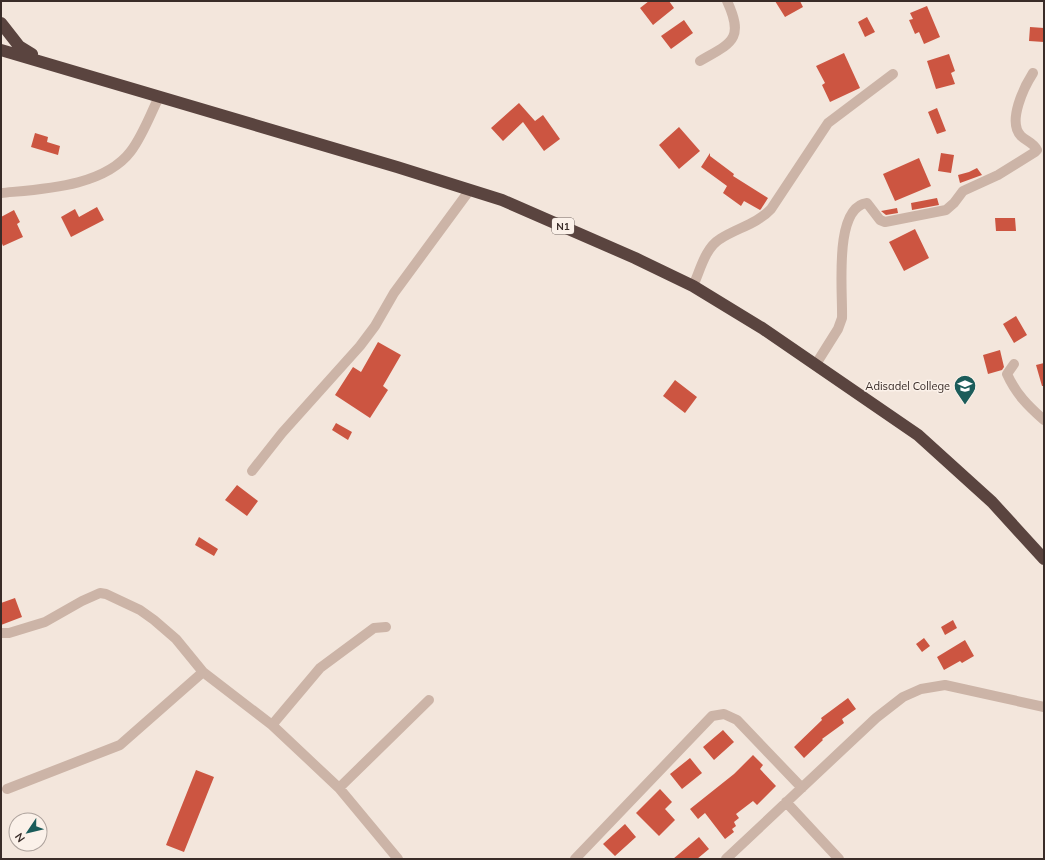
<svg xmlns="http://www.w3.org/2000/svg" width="1045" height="860" viewBox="0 0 1045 860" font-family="Mulish,sans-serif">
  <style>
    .building { fill: #cc5541 }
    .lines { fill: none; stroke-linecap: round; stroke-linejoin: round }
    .minor { stroke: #ccb4a7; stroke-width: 10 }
    .highway { stroke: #5a443f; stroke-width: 12 }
    .labels { text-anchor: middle; stroke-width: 3; stroke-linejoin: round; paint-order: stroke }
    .shield { fill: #fbf1e9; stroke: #736762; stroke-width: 1 }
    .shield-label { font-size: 10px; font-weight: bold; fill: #392c28 }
    .poi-label { font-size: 11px; fill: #392c28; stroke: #fbf1e9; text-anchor: end }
  </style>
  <rect width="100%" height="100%" fill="#f3e6dc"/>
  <path class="building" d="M 649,1 L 669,1 L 674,8 L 653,25 L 640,8 Z
    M 775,1 L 800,1 L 803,7 L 785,17 Z
    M 927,6 L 940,37 L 924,44 L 919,32 L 915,34 L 909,20 L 913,19 L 910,13 Z
    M 867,17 L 875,32 L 865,37 L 858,22 Z
    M 684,20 L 693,33 L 671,49 L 661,36 Z
    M 1030,27 L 1044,28 L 1044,42 L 1029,41 Z
    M 844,53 L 860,88 L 830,102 L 822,85 L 825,83 L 816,66 Z
    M 949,54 L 955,71 L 951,73 L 955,84 L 936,89 L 927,61 Z
    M 519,103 L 535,121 L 543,115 L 560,139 L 544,151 L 523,122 L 503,141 L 491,128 Z
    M 937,108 L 946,131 L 937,134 L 928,112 Z
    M 679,127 L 700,151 L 679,169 L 659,145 Z
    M 35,133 L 48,137 L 47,142 L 60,146 L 58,155 L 31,147 Z
    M 710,153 L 710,156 L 734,174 L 733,176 L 768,198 L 761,209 L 760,210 L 744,201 L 741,206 L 723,193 L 727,186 L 701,167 Z
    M 941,153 L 954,155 L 951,173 L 938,171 Z
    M 919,158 L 931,186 L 895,201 L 883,174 Z
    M 977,168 L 982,175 L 960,183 L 958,175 L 969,172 Z
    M 937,198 L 939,205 L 912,210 L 911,203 Z
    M 97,207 L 104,220 L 71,237 L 61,217 L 75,209 L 79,217 Z
    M 897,208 L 898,213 L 886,215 L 881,211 Z
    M 14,210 L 20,222 L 17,224 L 23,237 L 3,246 L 1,241 L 1,217 Z
    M 995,218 L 1015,218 L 1016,231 L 996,231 Z
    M 915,229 L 929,258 L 904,271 L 889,242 Z
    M 1016,316 L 1027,335 L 1014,343 L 1003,324 Z
    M 378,342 L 401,355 L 383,386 L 388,390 L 370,418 L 335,395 L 353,367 L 361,372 Z
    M 1000,350 L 1004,367 L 1002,370 L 988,374 L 983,355 Z
    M 1044,363 L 1044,386 L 1042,386 L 1036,365 Z
    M 675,380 L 697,397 L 685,413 L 663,396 Z
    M 336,423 L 352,432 L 348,440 L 332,430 Z
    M 237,485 L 258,501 L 247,516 L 225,500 Z
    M 199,537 L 218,549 L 214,556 L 195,545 Z
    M 15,598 L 22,617 L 1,625 L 1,603 Z
    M 953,620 L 957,628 L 945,635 L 941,627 Z
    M 924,638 L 930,646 L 922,652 L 916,644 Z
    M 965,640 L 974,656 L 962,663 L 960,661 L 944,670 L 937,657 Z
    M 848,698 L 856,709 L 842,719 L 844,723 L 822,739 L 823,740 L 804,758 L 794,747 L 822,720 L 821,718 Z
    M 723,730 L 734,742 L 714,760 L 703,747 Z
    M 753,755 L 763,765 L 760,769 L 776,786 L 757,805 L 753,801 L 736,814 L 739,818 L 734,822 L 736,826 L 732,829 L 734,832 L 725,839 L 705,813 L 698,819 L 690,809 L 734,774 Z
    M 690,758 L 702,773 L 682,789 L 670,774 Z
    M 196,770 L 214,777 L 184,852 L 166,845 Z
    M 660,789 L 672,802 L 665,809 L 675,820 L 659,836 L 636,813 Z
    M 625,824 L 636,837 L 615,856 L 603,844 Z
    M 699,837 L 709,849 L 697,859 L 673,859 Z"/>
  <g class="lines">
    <path class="minor" d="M 700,61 C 731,43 745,40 727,1
      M 1,193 C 42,189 104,187 131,151 C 143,135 150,115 159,97
      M 693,286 C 700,271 705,248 720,239 C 737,228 757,224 771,209 L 828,123 L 893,74
      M 816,364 L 838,329 L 842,318 C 843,293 833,207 867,203 L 880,220 L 885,222 L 946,210 L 954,203 L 963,191 L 998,175 L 1035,152 L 1037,150 C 1034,143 1026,141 1021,136 C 1007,122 1024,87 1033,73
      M 1014,364 L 1007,374 C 1016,394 1028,406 1044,420
      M 252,471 L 282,433 L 360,346 L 375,326 L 394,293 L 469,191
      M 1,633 L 9,633 L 45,622 L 82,601 L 100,593 L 106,594 L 140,610 L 154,620 L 176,639 L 203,672 L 272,725 L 339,788 L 398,859
      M 272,725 L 320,668 L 374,628 L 386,627
      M 339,788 L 429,700
      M 7,789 L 120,745 L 203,672
      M 786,802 L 839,859
      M 575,859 L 712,716 L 724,714 L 737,720 L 802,788
      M 726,859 L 876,718 L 903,697 L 921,689 L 945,685 L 1044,707"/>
    <path class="highway" d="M 1,23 L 19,46 L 32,54
      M 1,50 L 397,167 L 502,200 L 635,258 L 693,286 L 762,328 L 918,435 L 992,502 L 1044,559"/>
  </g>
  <defs>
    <g id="school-pin" transform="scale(1.15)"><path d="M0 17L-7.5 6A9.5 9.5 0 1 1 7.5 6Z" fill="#1b5c5a" stroke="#fbf1e9"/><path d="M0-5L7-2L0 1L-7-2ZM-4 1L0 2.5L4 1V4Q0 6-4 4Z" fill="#fff"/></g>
  </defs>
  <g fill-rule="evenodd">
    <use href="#school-pin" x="965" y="386"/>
  </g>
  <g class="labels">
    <rect class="shield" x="552" y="218" width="22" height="16" rx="3"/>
    <g class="shield-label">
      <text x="563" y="230">N1</text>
    </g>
    <g class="poi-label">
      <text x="950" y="390">Adisadel College</text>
    </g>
  </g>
  <rect width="1045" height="860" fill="none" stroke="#392c28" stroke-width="4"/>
  <g transform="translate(28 832) rotate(235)"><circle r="19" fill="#fbf1e9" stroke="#ada29c"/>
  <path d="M0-3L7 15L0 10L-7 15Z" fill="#1b5c5a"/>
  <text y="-6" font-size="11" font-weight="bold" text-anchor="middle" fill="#392c28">N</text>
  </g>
</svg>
